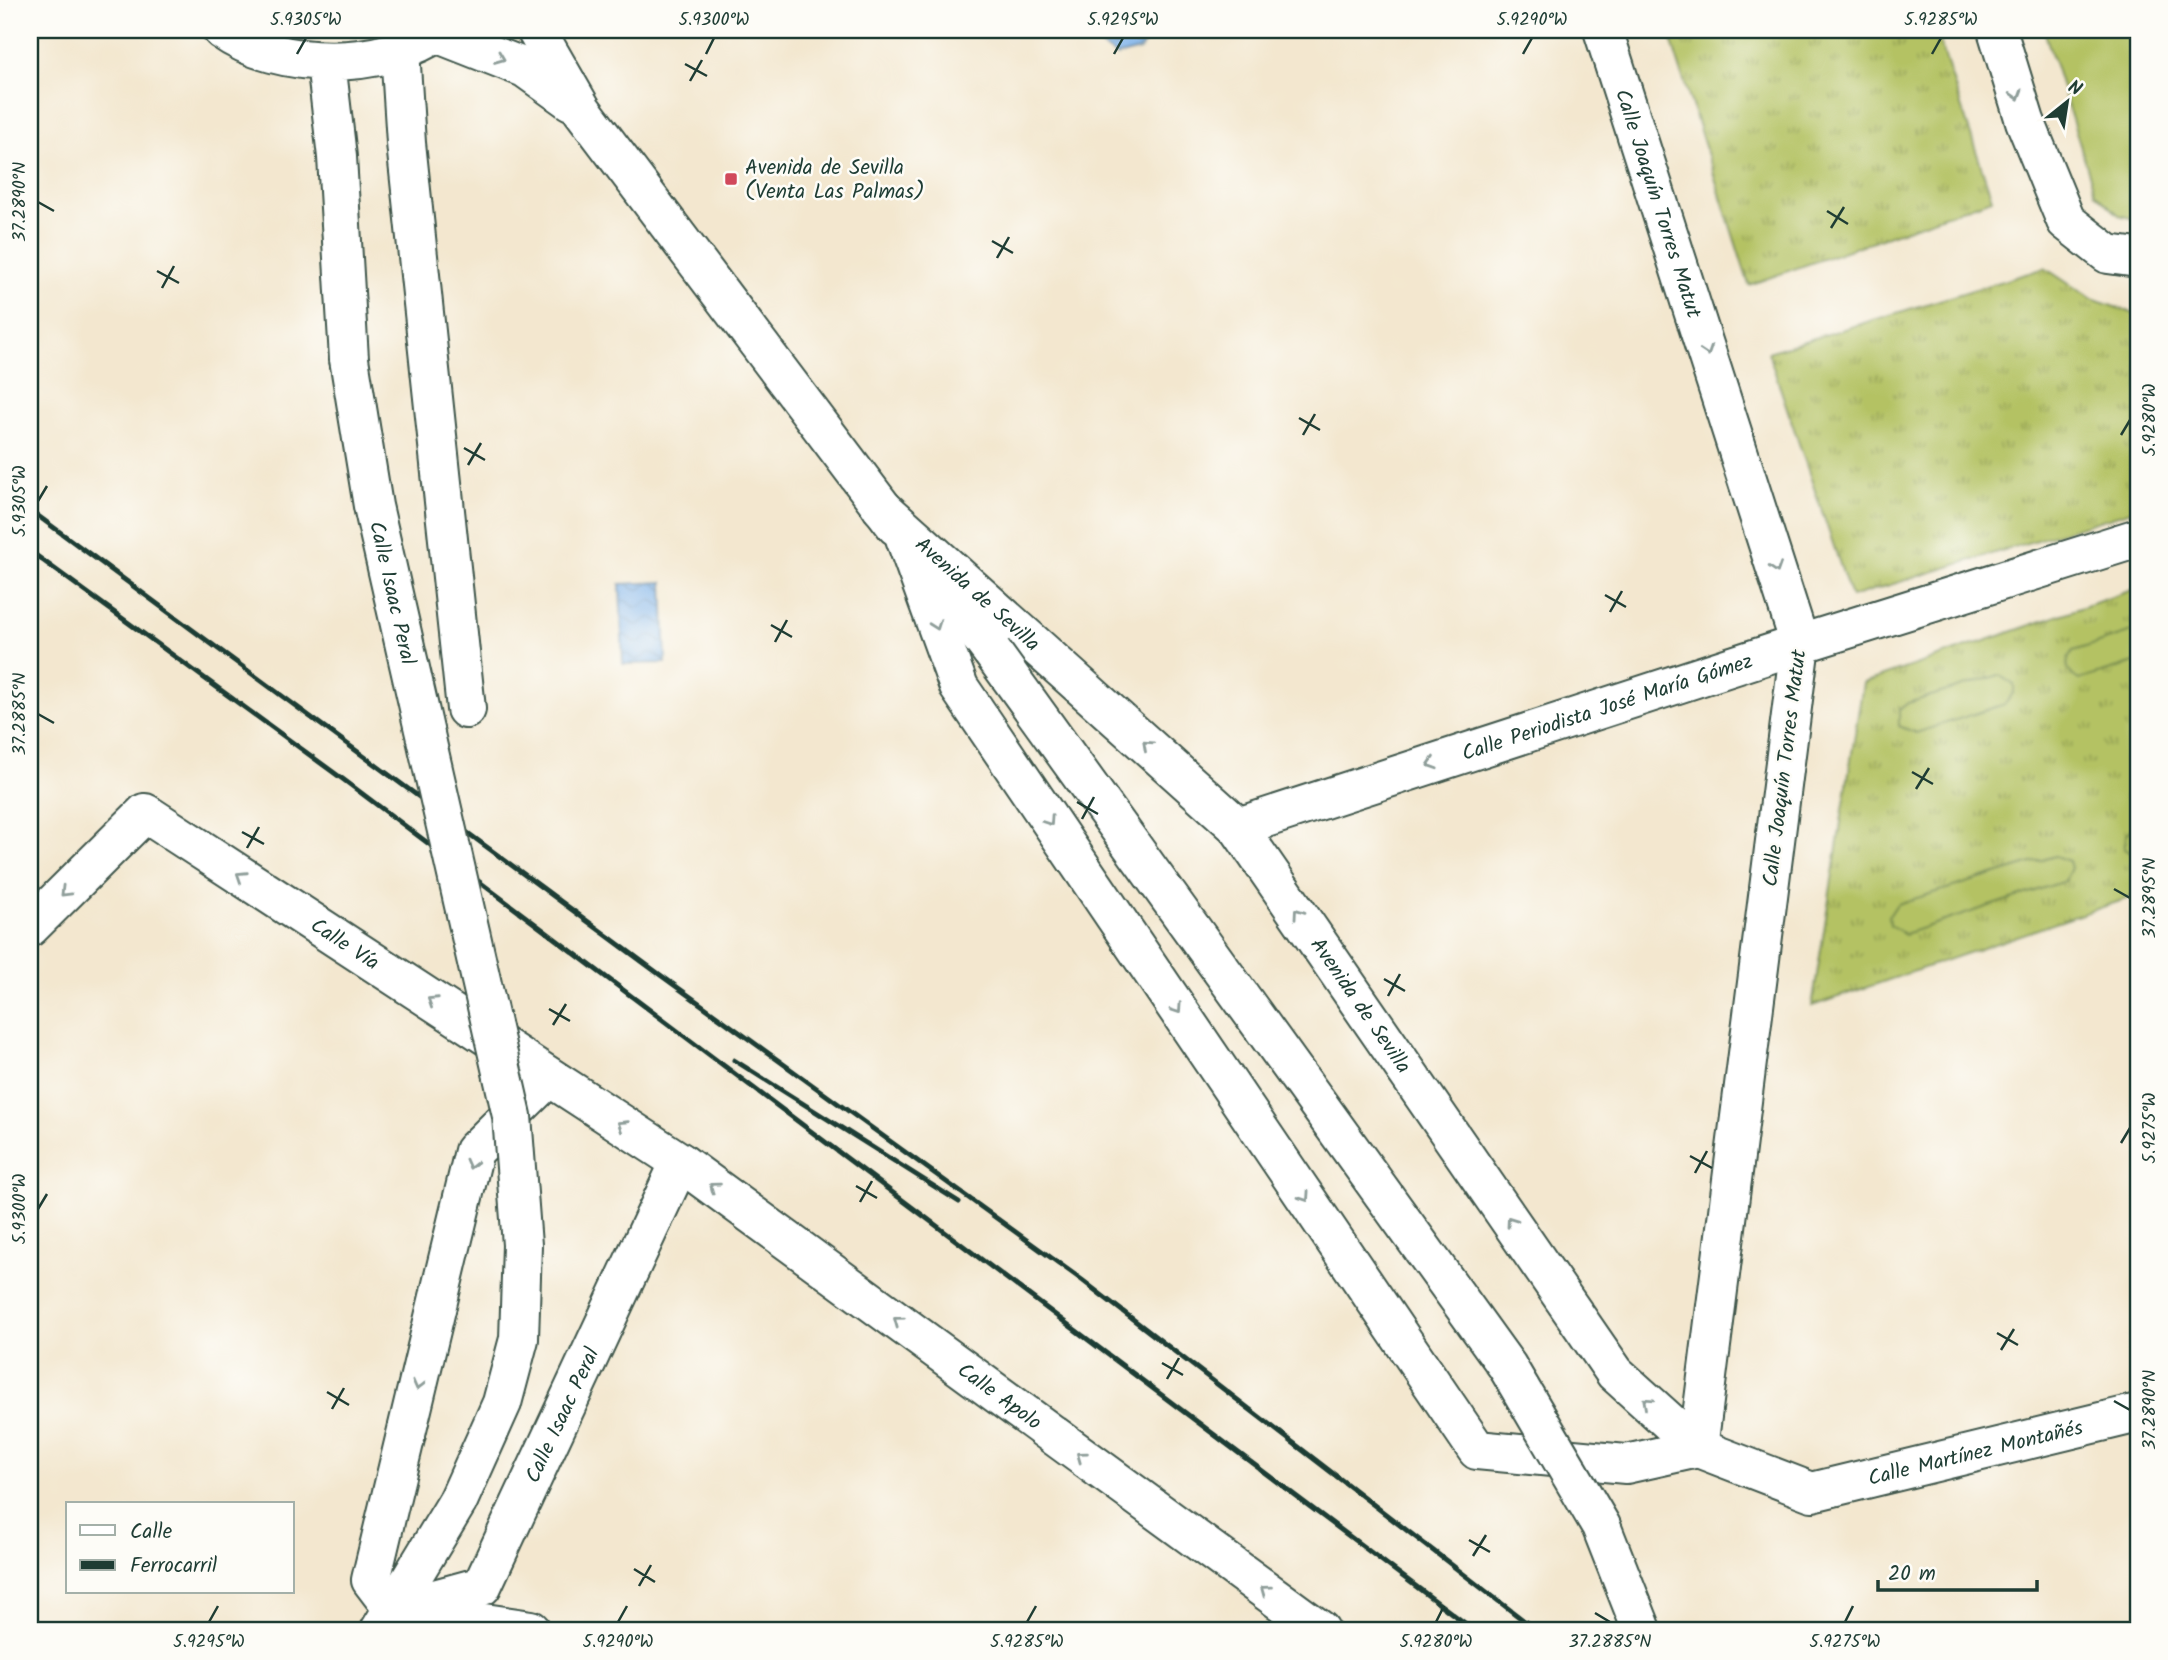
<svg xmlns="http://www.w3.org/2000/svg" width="2168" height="1660" viewBox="0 0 2168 1660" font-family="Kalam,sans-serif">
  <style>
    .grass { fill: url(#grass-tufts); stroke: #6a804c; stroke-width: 2 }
    .garden { fill: #b4c264; stroke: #6a804c; stroke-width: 2 }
    .water { fill: url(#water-waves); stroke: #4e778f; stroke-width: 2 }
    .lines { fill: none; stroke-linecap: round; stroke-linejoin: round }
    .minor-casing { stroke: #3f564b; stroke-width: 42 }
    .major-casing { stroke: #3f564b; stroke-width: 42 }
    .minor { stroke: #fff; stroke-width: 38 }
    .major { stroke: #fff; stroke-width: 38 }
    .rail { stroke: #1f3d34; stroke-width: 5 }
    .minor-bridge-casing { stroke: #3f564b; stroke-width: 42; stroke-linecap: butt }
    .major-bridge-casing { stroke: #3f564b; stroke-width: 42; stroke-linecap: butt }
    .minor-bridge { stroke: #fff; stroke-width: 38 }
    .major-bridge { stroke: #fff; stroke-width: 38 }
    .oneway { stroke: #8f9e9a }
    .ticks { fill: none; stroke: #1f3d34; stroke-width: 2.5 }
    .poi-dot { fill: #d1495b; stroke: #fdfcf7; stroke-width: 2.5 }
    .labels { text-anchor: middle; stroke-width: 5; stroke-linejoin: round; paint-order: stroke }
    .poi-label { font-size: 21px; fill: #1f3d34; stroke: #fdfcf7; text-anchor: start }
    .street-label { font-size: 21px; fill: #1f3d34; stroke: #fdfcf7 }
    .neatline { fill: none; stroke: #1f3d34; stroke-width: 2.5 }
    .ticks-label { font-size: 18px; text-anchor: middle; fill: #1f3d34 }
  </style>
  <defs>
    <pattern id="grass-tufts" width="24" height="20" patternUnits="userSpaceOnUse" patternTransform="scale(1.75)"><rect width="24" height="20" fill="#b4c264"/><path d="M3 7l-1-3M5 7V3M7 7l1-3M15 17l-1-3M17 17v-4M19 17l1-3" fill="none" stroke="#929f53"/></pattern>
    <pattern id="water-waves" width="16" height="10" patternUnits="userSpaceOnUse" patternTransform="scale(1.75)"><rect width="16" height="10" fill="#7cb1ea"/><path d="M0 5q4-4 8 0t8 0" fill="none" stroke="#6591be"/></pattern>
  </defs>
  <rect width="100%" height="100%" fill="#fdfcf7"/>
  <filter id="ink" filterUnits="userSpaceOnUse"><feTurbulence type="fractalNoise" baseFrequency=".0143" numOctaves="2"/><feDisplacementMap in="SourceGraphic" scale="14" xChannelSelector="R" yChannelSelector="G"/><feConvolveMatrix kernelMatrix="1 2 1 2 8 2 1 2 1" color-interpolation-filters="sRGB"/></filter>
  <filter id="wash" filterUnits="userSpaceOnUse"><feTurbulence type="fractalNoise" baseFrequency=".00686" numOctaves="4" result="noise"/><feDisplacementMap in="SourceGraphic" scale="28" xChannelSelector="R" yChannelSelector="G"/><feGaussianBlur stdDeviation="1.57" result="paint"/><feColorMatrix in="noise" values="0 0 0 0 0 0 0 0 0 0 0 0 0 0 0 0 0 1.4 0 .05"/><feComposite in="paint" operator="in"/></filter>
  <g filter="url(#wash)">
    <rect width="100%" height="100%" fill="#f3e7cf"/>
    <path class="grass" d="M 1668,30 L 1936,30 L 1992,199 L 1749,285 Z
      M 2045,268 L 2092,299 L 2138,315 L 2138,509 L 1851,597 L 1768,352 Z
      M 2138,588 L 2138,895 L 1812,1006 L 1863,683 Z"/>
    <path class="garden" d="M 2044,30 L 2138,30 L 2138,220 L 2119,215 L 2095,193 Z
      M 2138,630 L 2138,662 L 2079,680 C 2067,673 2063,663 2073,651 Z
      M 1999,675 L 2014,685 L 2014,692 L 2005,704 L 1916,733 L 1899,726 L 1899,710 L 1908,703 Z
      M 2138,827 L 2138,857 L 2124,849 L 2127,833 Z
      M 2055,856 L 2069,861 L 2071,868 L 2065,881 L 1905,934 L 1890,925 L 1889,916 L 1897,904 Z"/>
    <path class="water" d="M 1098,30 L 1153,30 L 1140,50 L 1117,56 L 1100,45 Z
      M 663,582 L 666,663 L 623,664 L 620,584 Z"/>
  </g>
  <g filter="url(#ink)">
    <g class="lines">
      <g class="minor-casing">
        <g id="minor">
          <path d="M 536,30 L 582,110 L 896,526"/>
          <path id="s1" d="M 1603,30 L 1800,644 L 1698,1448"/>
          <path d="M 1997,30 L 2025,121 L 2066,221 L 2108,254 L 2138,258"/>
          <path d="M 436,33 L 525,68 L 571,101"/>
          <path d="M 400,50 L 406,143 L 466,709"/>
          <path id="s2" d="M 881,507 L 1238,827 L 1615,1373 L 1698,1448 L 1812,1492 L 2138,1413"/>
          <path d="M 905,538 L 959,687 L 1477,1450 L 1626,1464 L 1698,1448"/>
          <path d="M 939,582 L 992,652"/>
          <path id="s3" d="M 1238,827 L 1800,644 L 2138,538"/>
          <path id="s4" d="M 30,927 L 145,813 L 680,1162 L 1320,1630"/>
          <path id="s5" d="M 394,1610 L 482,1586 L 680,1162"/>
          <path d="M 410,1612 L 531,1630"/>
          <path d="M 409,1630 L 371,1580 L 474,1151 L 548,1078"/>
        </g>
      </g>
      <g class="major-casing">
        <path id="major" d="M 222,30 C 279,71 383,71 441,30
          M 326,62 L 337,157 L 349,359
          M 380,1630 L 458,1501"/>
      </g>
      <use href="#minor" class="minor"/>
      <use href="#major" class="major"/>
      <path class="rail" d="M 30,510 L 659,974 L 1082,1280 L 1536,1630
        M 30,551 L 344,780 L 1474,1630
        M 734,1060 L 959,1202"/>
      <g class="minor-bridge-casing">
        <path id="minor-bridge" d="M 992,652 L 1507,1366 L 1601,1526 L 1642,1630"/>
      </g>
      <g class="major-bridge-casing">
        <g id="major-bridge">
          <path id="s6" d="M 349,359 L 373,506 L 512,1116 L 522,1245 L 519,1339 L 502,1403 L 458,1501"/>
        </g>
      </g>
      <use href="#minor-bridge" class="minor-bridge"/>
      <use href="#major-bridge" class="major-bridge"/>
    </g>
    <defs><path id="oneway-chevron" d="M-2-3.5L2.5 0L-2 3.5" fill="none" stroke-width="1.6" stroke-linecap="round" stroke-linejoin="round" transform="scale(1.75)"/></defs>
    <g class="oneway">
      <use href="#oneway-chevron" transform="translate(500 58) rotate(21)"/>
      <use href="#oneway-chevron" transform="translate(2017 95) rotate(73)"/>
      <use href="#oneway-chevron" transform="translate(1707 351) rotate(72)"/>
      <use href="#oneway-chevron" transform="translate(1776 568) rotate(72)"/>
      <use href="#oneway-chevron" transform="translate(936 625) rotate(70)"/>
      <use href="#oneway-chevron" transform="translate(1147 745) rotate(-138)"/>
      <use href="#oneway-chevron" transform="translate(1432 764) rotate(162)"/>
      <use href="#oneway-chevron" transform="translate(1049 821) rotate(56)"/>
      <use href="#oneway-chevron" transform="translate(241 876) rotate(-147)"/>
      <use href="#oneway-chevron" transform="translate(65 892) rotate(135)"/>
      <use href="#oneway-chevron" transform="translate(1298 913) rotate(-125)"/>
      <use href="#oneway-chevron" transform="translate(432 1001) rotate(-147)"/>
      <use href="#oneway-chevron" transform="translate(1177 1009) rotate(56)"/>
      <use href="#oneway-chevron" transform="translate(622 1125) rotate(-147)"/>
      <use href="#oneway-chevron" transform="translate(471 1164) rotate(104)"/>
      <use href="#oneway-chevron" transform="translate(714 1187) rotate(-144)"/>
      <use href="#oneway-chevron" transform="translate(1305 1197) rotate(56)"/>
      <use href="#oneway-chevron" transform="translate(1511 1221) rotate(-125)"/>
      <use href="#oneway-chevron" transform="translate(898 1321) rotate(-144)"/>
      <use href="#oneway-chevron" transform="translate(418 1385) rotate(104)"/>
      <use href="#oneway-chevron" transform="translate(1647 1402) rotate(-138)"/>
      <use href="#oneway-chevron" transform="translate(1081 1456) rotate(-144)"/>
      <use href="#oneway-chevron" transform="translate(1265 1590) rotate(-144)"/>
    </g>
  </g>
  <path class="ticks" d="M 297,54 L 306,38M 706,54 L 714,38M 1114,54 L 1123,38M 1523,54 L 1532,38M 1932,54 L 1941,38M 685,64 L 707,76M 690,81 L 702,60M 38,202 L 54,211M 1827,211 L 1848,224M 1831,228 L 1844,207M 992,241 L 1013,253M 997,258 L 1009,237M 157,271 L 179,283M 162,288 L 174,266M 1299,418 L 1320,430M 1303,435 L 1315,414M 2121,435 L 2130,420M 464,448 L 485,460M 468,465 L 481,443M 38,501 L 47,486M 1605,595 L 1626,607M 1610,612 L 1622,591M 771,625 L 792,637M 775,642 L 787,620M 38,714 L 54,723M 1912,772 L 1933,784M 1916,789 L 1929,768M 1077,802 L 1098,814M 1082,819 L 1094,797M 242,832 L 264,844M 247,848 L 259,827M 2114,889 L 2130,898M 1384,979 L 1405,991M 1388,996 L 1400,974M 549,1009 L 570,1021M 553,1025 L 566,1004M 2121,1143 L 2130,1128M 1690,1156 L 1712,1168M 1695,1173 L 1707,1151M 856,1186 L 877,1198M 860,1202 L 872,1181M 38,1209 L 47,1194M 1997,1333 L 2018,1345M 2001,1350 L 2014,1329M 1162,1363 L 1183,1375M 1167,1379 L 1179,1358M 327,1392 L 349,1405M 2114,1401 L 2130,1410M 332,1409 L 344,1388M 1469,1540 L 1490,1552M 1473,1556 L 1486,1535M 634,1569 L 655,1582M 639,1586 L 651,1565M 1595,1613 L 1610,1622M 209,1622 L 218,1606M 618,1622 L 627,1606M 1027,1622 L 1036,1606M 1436,1622 L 1444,1606M 1845,1622 L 1853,1606"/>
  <rect class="poi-dot" x="724" y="172" width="14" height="14" rx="3.5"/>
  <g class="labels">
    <g class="poi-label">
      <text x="745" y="174">Avenida de Sevilla<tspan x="745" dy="24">(Venta Las Palmas)</tspan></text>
    </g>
    <g class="street-label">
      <text dy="7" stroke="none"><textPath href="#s1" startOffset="182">Calle Joaquín Torres Matut</textPath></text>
      <text dy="7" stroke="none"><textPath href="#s6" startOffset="238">Calle Isaac Peral</textPath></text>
      <text dy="7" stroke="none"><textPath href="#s2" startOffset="130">Avenida de Sevilla</textPath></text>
      <text dy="7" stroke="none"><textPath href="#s3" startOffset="388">Calle Periodista José María Gómez</textPath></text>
      <text transform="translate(1784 768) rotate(-83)" y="7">Calle Joaquín Torres Matut</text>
      <text dy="7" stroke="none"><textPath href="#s4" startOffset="401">Calle Vía</textPath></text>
      <text dy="7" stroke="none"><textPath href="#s2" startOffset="696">Avenida de Sevilla</textPath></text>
      <text dy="7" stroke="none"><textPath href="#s4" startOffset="1197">Calle Apolo</textPath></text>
      <text dy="7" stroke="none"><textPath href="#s5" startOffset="280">Calle Isaac Peral</textPath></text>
      <text dy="7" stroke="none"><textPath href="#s2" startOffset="1545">Calle Martínez Montañés</textPath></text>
    </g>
  </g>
  <rect width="2168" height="1660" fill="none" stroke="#fdfcf7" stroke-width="77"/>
  <rect x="66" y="1502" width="228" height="91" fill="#fdfcf7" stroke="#a4b0a9" stroke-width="2"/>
  <rect x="80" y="1525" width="35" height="10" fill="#ffffff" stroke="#a4b0a9" stroke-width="2"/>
  <text x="130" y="1538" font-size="21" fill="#1f3d34">Calle</text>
  <rect x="80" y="1560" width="35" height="10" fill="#1f3d34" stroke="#a4b0a9" stroke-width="2"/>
  <text x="130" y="1572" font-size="21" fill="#1f3d34">Ferrocarril</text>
  <g transform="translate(2067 102) rotate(30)" stroke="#fdfcf7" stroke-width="5" paint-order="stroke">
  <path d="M0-5L12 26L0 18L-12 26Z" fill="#1f3d34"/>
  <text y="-10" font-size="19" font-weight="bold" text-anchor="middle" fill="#1f3d34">N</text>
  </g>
  <path d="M1878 1580v10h159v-10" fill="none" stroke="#1f3d34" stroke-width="3.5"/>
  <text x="1888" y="1580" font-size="21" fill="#1f3d34" stroke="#fdfcf7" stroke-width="5" paint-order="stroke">20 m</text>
  <rect x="38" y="38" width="2092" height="1584" class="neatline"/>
  <g class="ticks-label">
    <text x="306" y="25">5.9305°W</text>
    <text x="714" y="25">5.9300°W</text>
    <text x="1123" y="25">5.9295°W</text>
    <text x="1532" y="25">5.9290°W</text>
    <text x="1941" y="25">5.9285°W</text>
    <text transform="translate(19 202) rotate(-90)" y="6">37.2890°N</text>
    <text transform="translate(2149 420) rotate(-90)" y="6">5.9280°W</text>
    <text transform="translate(19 501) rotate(-90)" y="6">5.9305°W</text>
    <text transform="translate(19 714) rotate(-90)" y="6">37.2885°N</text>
    <text transform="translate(2149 898) rotate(-90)" y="6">37.2895°N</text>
    <text transform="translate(2149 1128) rotate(-90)" y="6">5.9275°W</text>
    <text transform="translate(19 1209) rotate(-90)" y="6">5.9300°W</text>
    <text transform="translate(2149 1410) rotate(-90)" y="6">37.2890°N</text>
    <text x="209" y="1647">5.9295°W</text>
    <text x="618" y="1647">5.9290°W</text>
    <text x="1027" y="1647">5.9285°W</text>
    <text x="1436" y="1647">5.9280°W</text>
    <text x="1610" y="1647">37.2885°N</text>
    <text x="1845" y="1647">5.9275°W</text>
  </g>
</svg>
